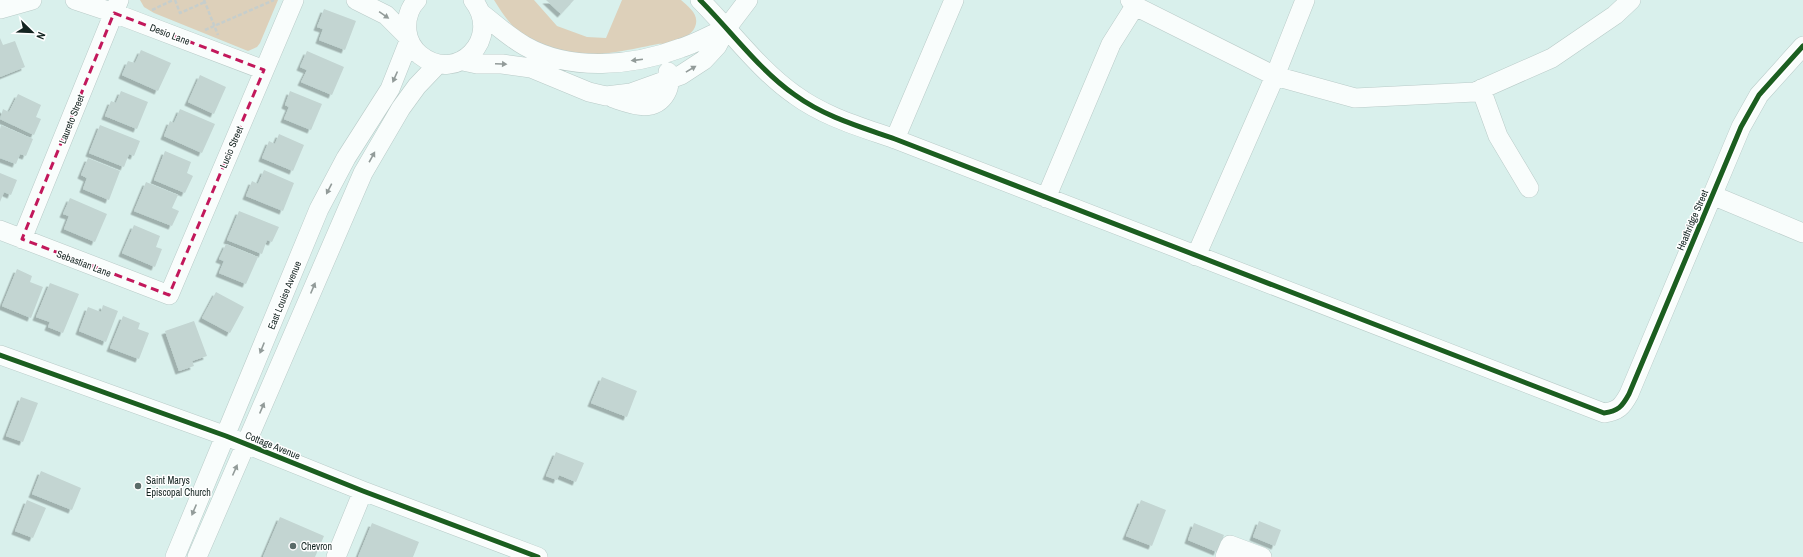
<svg xmlns="http://www.w3.org/2000/svg" width="1803" height="557" viewBox="0 0 1803 557" font-family="'Archivo Narrow',sans-serif">
  <style>
    .green { fill: #ddd0ba }
    .building { fill: #c3d5d2; filter: url(#shadow) }
    .lines { fill: none; stroke-linecap: round; stroke-linejoin: round }
    .minor-casing { stroke: #b9cbc8; stroke-width: 20 }
    .path { stroke: #c6cecc; stroke-width: 2.5; stroke-dasharray: 4 2; stroke-linecap: butt }
    .minor { stroke: #f9fdfc; stroke-width: 19 }
    .cycleway-casing { stroke: #fff; stroke-width: 8 }
    .cycleway { stroke: #1b5e20; stroke-width: 5 }
    .oneway { fill: #929b99 }
    .marked { fill: none; stroke: #c2185b; stroke-width: 3; stroke-dasharray: 8 5; stroke-linejoin: round }
    .poi-dot { fill: #596b68; stroke: #fff; stroke-width: 1.5 }
    .labels { text-anchor: middle; stroke-width: 3; stroke-linejoin: round; paint-order: stroke }
    .street-label { font-size: 10px; fill: #142421; stroke: #fff }
    .poi-label { font-size: 10px; fill: #142421; stroke: #fff; text-anchor: start }
  </style>
  <defs>
    <filter id="shadow"><feDropShadow dx="-3.5" dy="3.5" stdDeviation="0" flood-color="#0004"/></filter>
  </defs>
  <rect width="100%" height="100%" fill="#d9f0ec"/>
  <path class="green" d="M 140,0 L 278,0 L 260,43 L 257,47 L 248,51 L 154,13 L 144,7 Z
    M 494,0 L 534,0 L 557,26 L 587,37 L 606,38 L 622,0 L 681,0 C 689,7 700,15 695,27 C 692,35 678,42 670,44 C 666,45 662,43 658,44 C 633,49 589,59 565,53 C 554,51 540,46 530,40 C 514,31 504,16 494,0 Z"/>
  <path class="building" d="M 546,0 L 574,0 L 561,14 Z
    M 324,9 L 356,21 L 345,50 L 319,40 L 323,29 L 317,27 Z
    M 0,38 L 3,45 L 15,41 L 25,67 L 0,77 Z
    M 141,50 L 171,63 L 158,91 L 122,75 L 128,61 L 135,63 Z
    M 307,51 L 344,67 L 332,95 L 301,82 L 307,70 L 300,67 Z
    M 200,75 L 226,87 L 214,114 L 188,102 Z
    M 121,91 L 148,102 L 137,129 L 105,116 L 111,101 L 116,103 Z
    M 290,91 L 322,104 L 311,130 L 284,119 L 289,107 L 285,105 Z
    M 18,94 L 41,105 L 36,117 L 41,119 L 34,135 L 0,119 L 3,109 L 9,112 Z
    M 180,109 L 215,124 L 202,153 L 164,136 L 170,121 L 174,123 Z
    M 1,125 L 33,139 L 26,156 L 20,154 L 16,164 L 0,158 L 0,129 Z
    M 100,125 L 140,141 L 134,156 L 129,154 L 124,167 L 89,153 Z
    M 279,134 L 304,145 L 293,171 L 262,158 L 269,141 L 275,144 Z
    M 165,151 L 191,162 L 187,173 L 193,176 L 185,193 L 154,180 Z
    M 88,158 L 120,171 L 109,200 L 83,189 L 87,178 L 81,175 Z
    M 264,170 L 294,183 L 283,211 L 246,196 L 252,181 L 258,184 Z
    M 0,173 L 17,180 L 11,195 L 4,192 L 0,202 Z
    M 146,182 L 178,195 L 172,208 L 179,211 L 172,226 L 134,211 Z
    M 70,198 L 107,214 L 95,242 L 64,229 L 69,216 L 63,214 Z
    M 239,211 L 279,227 L 272,242 L 267,240 L 262,254 L 227,240 Z
    M 134,225 L 160,236 L 156,247 L 162,249 L 155,267 L 122,253 Z
    M 226,244 L 258,257 L 246,284 L 219,273 L 224,261 L 219,259 Z
    M 17,269 L 32,276 L 30,282 L 43,287 L 31,318 L 2,306 Z
    M 50,283 L 79,294 L 63,333 L 48,327 L 50,322 L 36,317 Z
    M 216,292 L 244,307 L 230,333 L 202,318 Z
    M 103,305 L 118,311 L 106,342 L 79,331 L 88,307 L 101,312 Z
    M 123,316 L 140,323 L 138,329 L 149,333 L 139,359 L 110,348 Z
    M 194,321 L 207,356 L 192,361 L 194,366 L 179,371 L 165,331 Z
    M 602,377 L 637,391 L 627,417 L 591,403 Z
    M 21,397 L 38,403 L 23,442 L 6,436 Z
    M 556,452 L 584,463 L 576,482 L 559,475 L 557,480 L 546,476 Z
    M 41,471 L 81,488 L 72,510 L 32,494 Z
    M 27,500 L 46,508 L 33,538 L 15,531 Z
    M 1141,500 L 1166,510 L 1152,546 L 1126,536 Z
    M 280,517 L 324,536 L 315,557 L 263,557 Z
    M 1259,521 L 1281,530 L 1275,546 L 1253,537 Z
    M 372,523 L 419,542 L 413,557 L 358,557 Z
    M 1194,523 L 1224,535 L 1217,552 L 1188,540 Z"/>
  <g class="lines">
    <g class="minor-casing">
      <path id="minor" d="M 75,0 L 114,13 L 264,70
        M 356,0 L 386,15 L 407,36
        M 417,0 C 409,8 406,20 407,31 C 408,40 413,49 420,55 C 457,85 503,38 473,0
        M 700,0 C 730,30 760,71 795,95 C 825,117 861,127 895,139 L 1604,413 C 1618,411 1622,407 1629,394 L 1741,127 L 1759,95 L 1803,46
        M 1130,0 L 1135,6 L 1275,76 L 1355,98 L 1475,92 L 1552,58 L 1615,15 L 1631,0
        M 0,9 L 32,0
        M 481,13 C 495,24 509,37 525,46 C 571,72 633,66 681,48 C 697,43 711,34 726,29
        M 463,61 L 477,64 L 502,64 L 531,68 L 589,92 L 606,96 L 631,93 L 681,75 L 704,60 L 717,46 L 726,29 L 748,0
        M 1481,89 L 1498,136 L 1529,188
        M 613,98 C 631,104 654,114 666,93 C 670,86 670,80 668,72
        M 895,139 L 954,0
        M 1712,195 L 1803,233
        M 1046,198 L 1111,44 L 1135,6
        M 0,230 L 169,295 L 294,0
        M 22,239 L 119,0
        M 1196,256 L 1275,76 L 1305,0
        M 0,355 L 226,436 L 363,491 L 538,557
        M 175,557 L 319,209 L 346,158 L 390,89 L 409,41
        M 197,557 L 363,173 L 401,108 L 417,86 L 438,64
        M 336,557 L 363,491
        M 1225,557 L 1230,545 L 1262,557"/>
    </g>
    <path class="path" d="M 175,0 L 180,13 L 205,2
      M 204,0 L 218,35
      M 152,10 L 173,0
      M 205,30 L 274,0"/>
    <use href="#minor" class="minor"/>
    <g class="cycleway-casing">
      <path id="cycleway" d="M 700,0 C 730,30 760,71 795,95 C 825,117 861,127 895,139 L 1604,413 C 1618,411 1622,407 1629,394 L 1741,127 L 1759,95 L 1803,46
        M 0,355 L 226,436 L 363,491 L 538,557"/>
    </g>
    <use href="#cycleway" class="cycleway"/>
  </g>
  <defs><path id="oneway-solid" d="M-6-.8H1V-3.2L6.5 0L1 3.2V.8H-6Z"/></defs>
  <g class="oneway">
    <use href="#oneway-solid" transform="translate(384 15) rotate(35)"/>
    <use href="#oneway-solid" transform="translate(637 60) rotate(173)"/>
    <use href="#oneway-solid" transform="translate(501 64) rotate(3)"/>
    <use href="#oneway-solid" transform="translate(691 69) rotate(-31)"/>
    <use href="#oneway-solid" transform="translate(395 77) rotate(114)"/>
    <use href="#oneway-solid" transform="translate(372 157) rotate(-61)"/>
    <use href="#oneway-solid" transform="translate(329 189) rotate(117)"/>
    <use href="#oneway-solid" transform="translate(313 288) rotate(-67)"/>
    <use href="#oneway-solid" transform="translate(262 348) rotate(112)"/>
    <use href="#oneway-solid" transform="translate(262 408) rotate(-67)"/>
    <use href="#oneway-solid" transform="translate(235 470) rotate(-66)"/>
    <use href="#oneway-solid" transform="translate(194 510) rotate(113)"/>
  </g>
  <path class="marked" d="M 114,13 L 264,70 L 169,295 L 22,239 Z"/>
  <g class="poi-dot">
    <circle cx="138" cy="486" r="4"/>
    <circle cx="293" cy="546" r="4"/>
  </g>
  <g class="labels">
    <g class="street-label">
      <text transform="translate(170 34) rotate(21)" y="4">Desio Lane</text>
      <text transform="translate(71 119) rotate(-68)" y="4">Laureto Street</text>
      <text transform="translate(231 147) rotate(-67)" y="4">Lucio Street</text>
      <text transform="translate(1692 220) rotate(-67)" y="4">Heathridge Street</text>
      <text transform="translate(84 263) rotate(21)" y="4">Sebastian Lane</text>
      <text transform="translate(284 295) rotate(-68)" y="4">East Louise Avenue</text>
      <text transform="translate(273 445) rotate(22)" y="4">Cottage Avenue</text>
    </g>
    <g class="poi-label">
      <text x="146" y="484">Saint Marys<tspan x="146" dy="12">Episcopal Church</tspan></text>
      <text x="301" y="550">Chevron</text>
    </g>
  </g>
  <g transform="translate(32 32) rotate(113)" stroke="#ffffff" stroke-width="3" paint-order="stroke">
  <path d="M0-3L7 15L0 10L-7 15Z" fill="#142421"/>
  <text y="-6" font-size="11" font-weight="bold" text-anchor="middle" fill="#142421">N</text>
  </g>
</svg>
